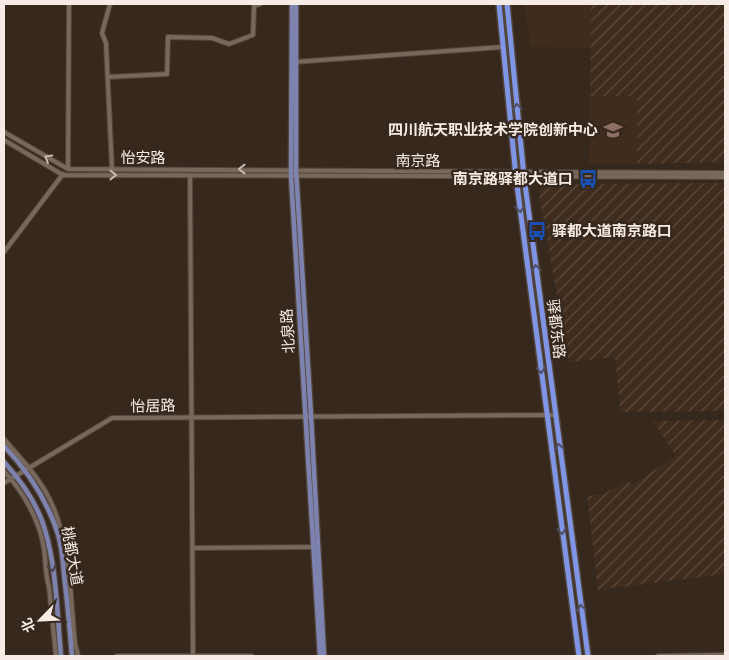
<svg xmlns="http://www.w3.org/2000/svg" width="729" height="660" viewBox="0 0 729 660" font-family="Karla,'Noto Sans SC',sans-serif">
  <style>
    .built { fill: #402c1d }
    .industrial { fill: url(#industrial-furrows) }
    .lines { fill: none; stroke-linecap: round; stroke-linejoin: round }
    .minor-casing { stroke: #52453c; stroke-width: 6 }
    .major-casing { stroke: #52453c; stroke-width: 7 }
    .highway-casing { stroke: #52453c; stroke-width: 8 }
    .minor { stroke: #78675b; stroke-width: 4 }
    .major { stroke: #7d83ae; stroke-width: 4.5 }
    .highway { stroke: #8095e5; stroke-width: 5 }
    .oneway { stroke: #504e63 }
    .oneway2 { stroke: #c4b7ae }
    .oneway3 { stroke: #4b4348 }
    .labels { text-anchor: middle; stroke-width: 5; stroke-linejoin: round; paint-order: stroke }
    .poi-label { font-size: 15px; font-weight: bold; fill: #f6ece5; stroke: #36281d; text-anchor: end }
    .street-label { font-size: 15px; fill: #f6ece5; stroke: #36281d }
  </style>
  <defs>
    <pattern id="industrial-furrows" width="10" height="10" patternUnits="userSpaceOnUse" patternTransform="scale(1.25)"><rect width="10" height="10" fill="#402c1d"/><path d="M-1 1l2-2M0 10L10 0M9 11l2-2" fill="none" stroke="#5c4b3e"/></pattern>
  </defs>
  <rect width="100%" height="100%" fill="#36281d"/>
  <path class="built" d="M 525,4 L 591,4 L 590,48 L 530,47 Z
    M 590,96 L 637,96 L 637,164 L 589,164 Z"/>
  <path class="industrial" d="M 591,4 L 725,4 L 725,162 L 637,164 L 637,96 L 590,96 Z
    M 725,183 L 725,411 L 620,412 L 615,357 L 569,362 L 539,195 L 542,184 Z
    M 725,420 L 725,574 L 598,590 L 587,496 L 603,494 L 628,481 L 632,485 L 676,456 L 653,421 Z"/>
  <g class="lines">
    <g class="minor-casing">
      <path id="minor" d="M 110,4 L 102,33 L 106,43 L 112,169
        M 294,62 L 503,47
        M 108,77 L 167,74 L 168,37 L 212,38 L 229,44 L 253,35 L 254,6 L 260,4
        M 4,132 L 68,169 L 725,173
        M 4,140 L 63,175 L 725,177
        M 68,169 L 69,4
        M 190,176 L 193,655
        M 4,252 L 63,174
        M 4,439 C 20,458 39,477 50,500 C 71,544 70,595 75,643 L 78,656
        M 4,471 C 23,492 40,520 44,549 C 46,562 45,574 49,587 L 56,656
        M 4,483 L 112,418 L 555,415
        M 193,548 L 315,547
        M 117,656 L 252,656
        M 658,656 L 725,655"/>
    </g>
    <g class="major-casing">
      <path id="major" d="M 292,4 L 291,176 L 320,656
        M 296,4 L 296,170 L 311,416 L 324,656
        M 4,446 C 28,471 47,500 58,534 C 63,550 63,567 65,583 C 68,608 70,632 72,656
        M 4,462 C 22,482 38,505 45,530 C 57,571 57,615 61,656"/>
    </g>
    <g class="highway-casing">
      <path id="highway" d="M 499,4 L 516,177 L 579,656
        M 507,4 L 524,177 L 588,656"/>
    </g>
    <use href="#minor" class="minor"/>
    <use href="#major" class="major"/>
    <use href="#highway" class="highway"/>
  </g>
  <defs><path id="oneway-chevron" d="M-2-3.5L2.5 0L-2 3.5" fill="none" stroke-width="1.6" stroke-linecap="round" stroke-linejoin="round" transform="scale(1.25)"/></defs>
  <g class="oneway">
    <use href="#oneway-chevron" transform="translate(517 107) rotate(-96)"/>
    <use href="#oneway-chevron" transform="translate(520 209) rotate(83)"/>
    <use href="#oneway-chevron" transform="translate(536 268) rotate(-97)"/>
    <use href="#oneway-chevron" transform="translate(541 370) rotate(83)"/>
    <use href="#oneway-chevron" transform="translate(559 447) rotate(-98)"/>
    <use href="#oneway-chevron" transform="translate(562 531) rotate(82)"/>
    <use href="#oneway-chevron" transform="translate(581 608) rotate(-98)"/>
  </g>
  <g class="oneway2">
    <use href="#oneway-chevron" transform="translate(48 158) rotate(-150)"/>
    <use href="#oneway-chevron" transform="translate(242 169) rotate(-180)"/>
    <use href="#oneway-chevron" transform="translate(113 175)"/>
  </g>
  <use class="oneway3" href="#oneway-chevron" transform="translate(52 568) rotate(81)"/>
  <defs>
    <g id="school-bare" transform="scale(1.5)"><path d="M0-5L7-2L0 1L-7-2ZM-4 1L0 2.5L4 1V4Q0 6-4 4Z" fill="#8d6e63" stroke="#36281d" stroke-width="2.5" paint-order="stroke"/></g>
    <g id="bus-bare" transform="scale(1.5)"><path d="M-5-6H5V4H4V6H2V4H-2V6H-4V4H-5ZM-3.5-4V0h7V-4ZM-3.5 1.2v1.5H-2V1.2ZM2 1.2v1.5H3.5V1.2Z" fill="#1a4fb4" stroke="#36281d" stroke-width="2.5" paint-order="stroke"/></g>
  </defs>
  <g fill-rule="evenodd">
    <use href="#school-bare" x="613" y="130"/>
    <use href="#bus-bare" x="588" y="179"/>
    <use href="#bus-bare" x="537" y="231"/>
  </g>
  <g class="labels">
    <g class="poi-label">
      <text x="598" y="135">四川航天职业技术学院创新中心</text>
      <text x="573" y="184">南京路驿都大道口</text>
      <text x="552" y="236" text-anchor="start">驿都大道南京路口</text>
    </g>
    <g class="street-label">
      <text x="143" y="163">怡安路</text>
      <text x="418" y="166">南京路</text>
      <text transform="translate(556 329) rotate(83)" y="5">驿都东路</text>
      <text transform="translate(288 331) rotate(-93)" y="5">北泉路</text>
      <text transform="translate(153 406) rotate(-1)" y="5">怡居路</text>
      <text transform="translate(72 556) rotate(80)" y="5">桃都大道</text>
    </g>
  </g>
  <rect width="729" height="660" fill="none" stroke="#f6ece5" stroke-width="10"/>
  <g transform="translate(40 620) rotate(246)" stroke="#36281d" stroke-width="4" paint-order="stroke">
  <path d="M0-4L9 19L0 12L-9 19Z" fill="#f6ece5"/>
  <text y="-8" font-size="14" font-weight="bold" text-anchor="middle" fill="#f6ece5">北</text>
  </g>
</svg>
